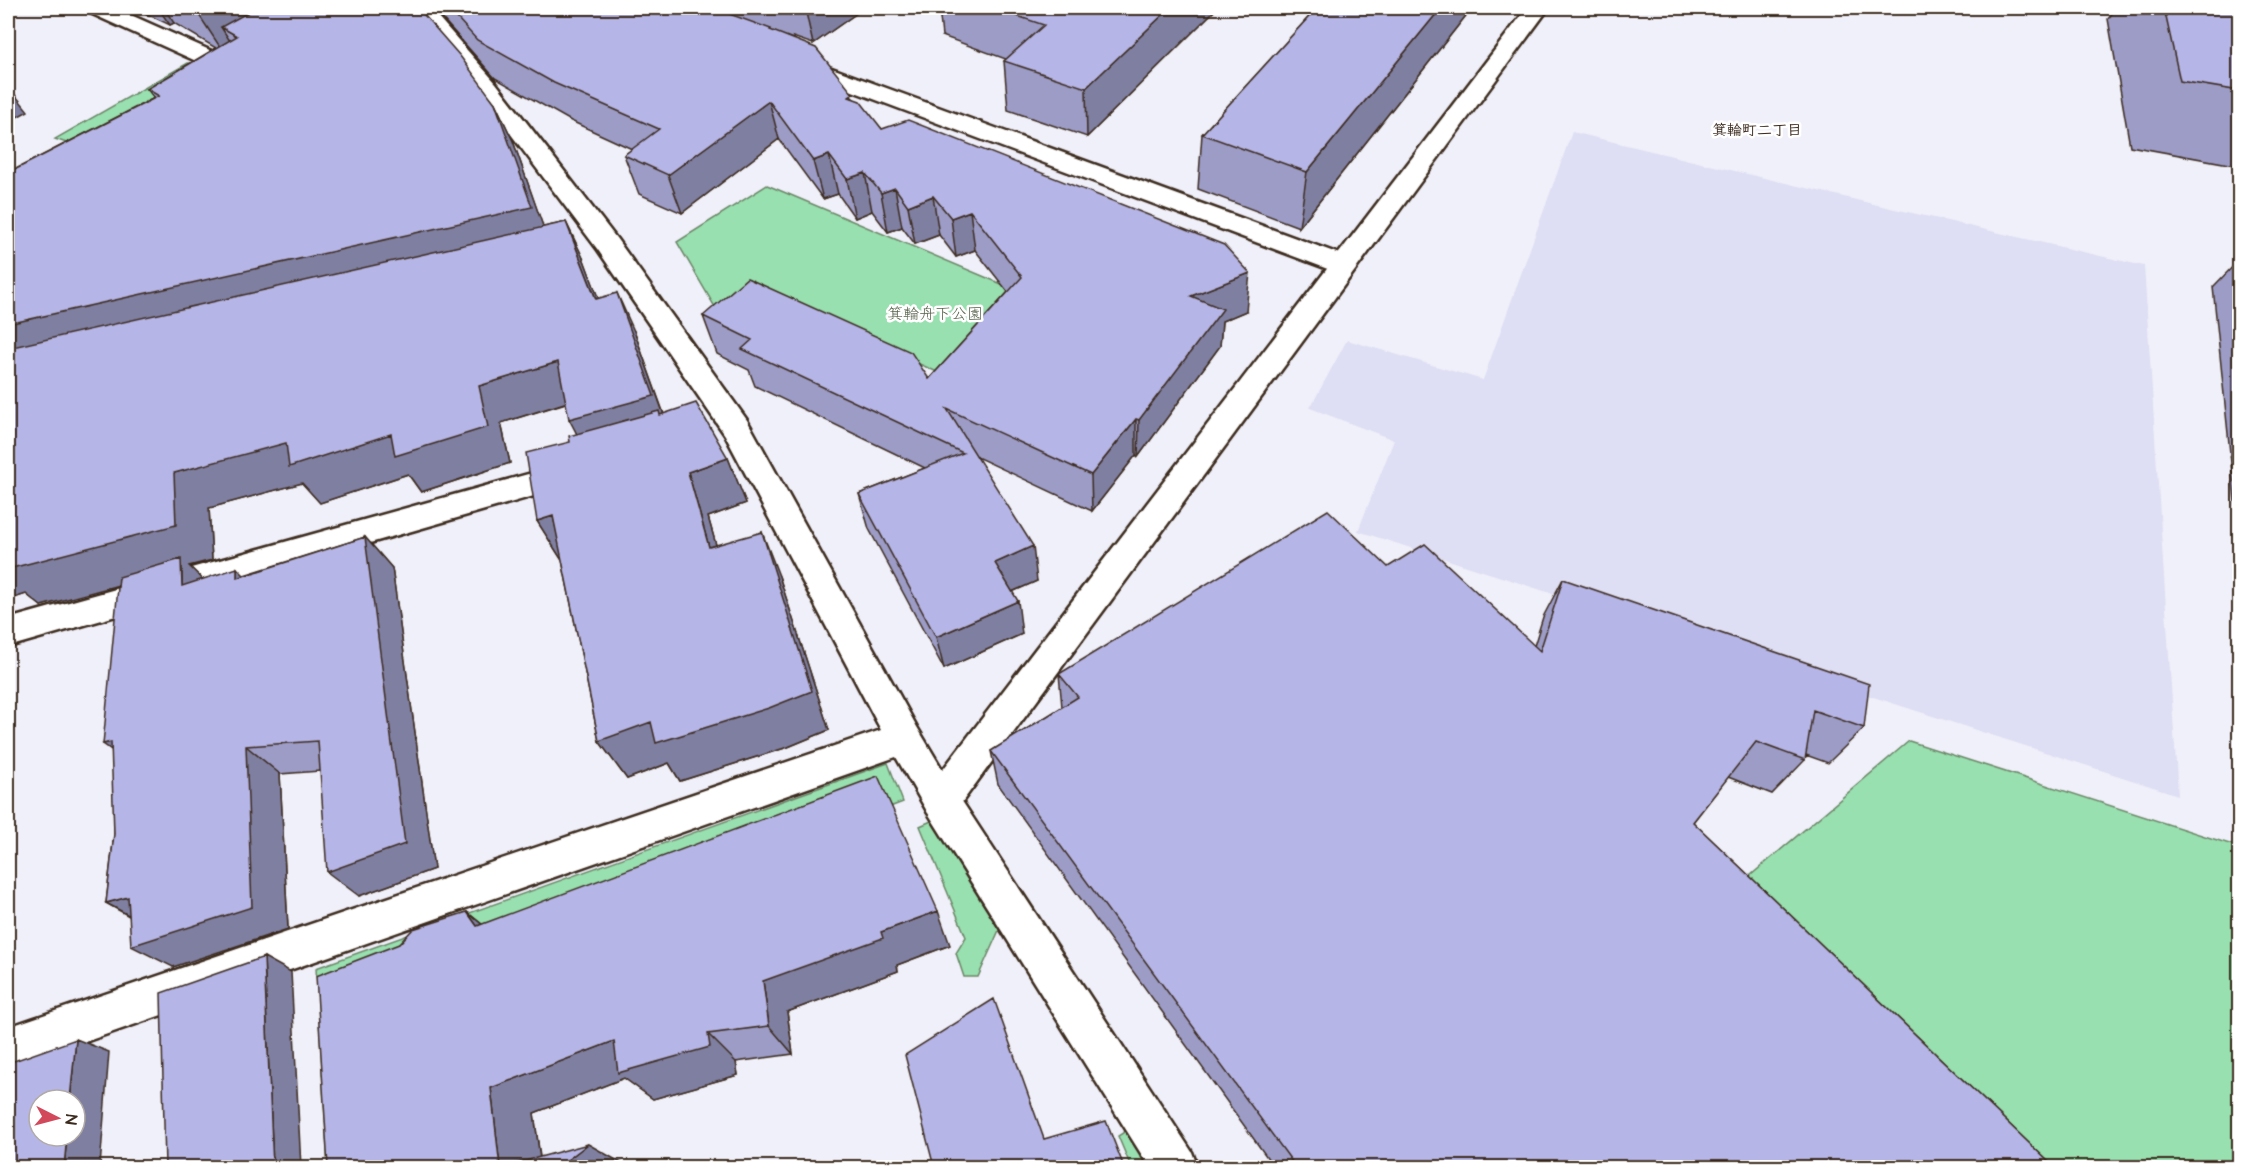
<svg xmlns="http://www.w3.org/2000/svg" width="2247" height="1175" viewBox="0 0 2247 1175" font-family="'Architects Daughter','Klee One',sans-serif">
  <style>
    .built { fill: #dedef4 }
    .green { fill: #98e0af; stroke: #6a8566; stroke-width: 1.5 }
    .lines { fill: none; stroke-linecap: round; stroke-linejoin: round }
    .minor-casing { stroke: #3b2a1e; stroke-width: 5 }
    .tertiary-casing { stroke: #3b2a1e; stroke-width: 5 }
    .minor { fill: #fff; fill-rule: evenodd }
    .tertiary { fill: #fff; fill-rule: evenodd }
    .wall { fill: #9c9cc7; stroke: #3b2a1e; stroke-width: 1.5 }
    .shaded-wall { fill: #7f7fa2; stroke: #3b2a1e; stroke-width: 1.5 }
    .building { fill: #b5b5e7; stroke: #3b2a1e; stroke-width: 1.5 }
    .labels { text-anchor: middle; stroke-width: 5; stroke-linejoin: round; paint-order: stroke }
    .far-neighbourhood-label { font-size: 15px; font-weight: bold; fill: #3b2a1e; stroke: #fff }
    .park-label { font-size: 16px; fill: #57614a; stroke: #fff }
  </style>
  <rect width="100%" height="100%" fill="#f0f0fa"/>
  <filter id="ink" filterUnits="userSpaceOnUse"><feTurbulence type="fractalNoise" baseFrequency=".0167" numOctaves="2"/><feDisplacementMap in="SourceGraphic" scale="12" xChannelSelector="R" yChannelSelector="G"/><feConvolveMatrix kernelMatrix="1 2 1 2 8 2 1 2 1" color-interpolation-filters="sRGB"/></filter>
  <g filter="url(#ink)">
    <path class="built" d="M 1572,132 L 1873,204 L 2144,266 L 2178,795 L 1358,531 L 1394,440 L 1310,408 L 1347,340 L 1483,380 Z"/>
    <path class="green" d="M 188,63 L 199,64 L 194,75 L 75,146 L 55,139 Z
      M 767,185 L 1030,296 L 953,379 L 769,297 L 726,326 L 677,242 Z
      M 1909,741 L 2239,847 L 2239,1167 L 2052,1167 L 1744,881 Z
      M 888,763 L 903,802 L 525,946 L 363,1167 L 328,1167 L 316,968 Z
      M 938,818 L 1000,928 L 978,977 L 964,977 L 956,953 L 966,937 L 920,826 Z
      M 1135,1125 L 1160,1167 L 1131,1167 L 1118,1136 Z"/>
    <g class="lines">
      <g class="minor-casing">
        <path id="minor" d="M 87,8 L 115,8 L 232,60 L 236,65 L 232,70 L 224,72 L 216,70 L 90,13 Z
          M 407,8 L 430,8 L 496,83 L 616,238 L 747,420 L 917,727 L 954,789 L 1192,1152 L 1198,1168 L 1150,1168 L 928,813 L 896,757 L 8,1069 L 8,1027 L 881,730 L 725,435 L 598,250 L 480,93 Z
          M 799,56 L 1353,259 L 1356,265 L 1353,271 L 1343,274 L 1333,271 L 791,68 L 787,63 L 791,58 Z
          M 575,461 L 586,465 L 590,473 L 586,481 L 8,647 L 8,619 Z"/>
      </g>
      <g class="tertiary-casing">
        <path id="tertiary" d="M 1527,8 L 1549,8 L 954,813 L 941,818 L 928,813 L 923,801 L 928,789 Z"/>
      </g>
      <use href="#minor" class="minor"/>
      <use href="#tertiary" class="tertiary"/>
    </g>
    <path class="wall" d="M 134,8 L 418,8 L 495,103 L 513,141 L 543,227 L 566,222 L 584,260 L 598,298 L 634,331 L 664,414 L 728,458 L 746,503 L 708,517 L 716,545 L 779,576 L 829,730 L 788,747 L 680,781 L 669,763 L 627,779 L 599,741 L 562,560 L 537,521 L 570,442 L 577,434 L 566,403 L 501,423 L 510,463 L 421,492 L 408,474 L 320,503 L 302,483 L 209,508 L 212,560 L 189,566 L 202,579 L 244,575 L 365,537 L 392,568 L 434,869 L 359,896 L 320,771 L 280,774 L 288,929 L 173,967 L 129,916 L 106,903 L 114,834 L 118,585 L 41,606 L 26,594 L 8,600 L 8,163 L 16,169 L 154,98 L 147,89 L 216,48 L 174,23 L 170,25 Z
      M 433,8 L 864,8 L 813,44 L 793,37 L 794,39 L 854,99 L 882,129 L 1246,311 L 1222,321 L 1220,346 L 1138,457 L 1136,455 L 1092,511 L 977,457 L 1037,581 L 1012,592 L 1022,634 L 944,669 L 869,529 L 859,494 L 925,468 L 755,386 L 749,370 L 717,354 L 703,316 L 929,379 L 1008,292 L 975,250 L 956,257 L 939,235 L 915,244 L 902,227 L 888,232 L 872,211 L 855,218 L 838,194 L 823,199 L 779,139 L 682,213 L 639,194 L 624,155 L 632,149 L 571,121 L 495,78 Z
      M 939,8 L 1217,8 L 1087,137 L 1008,110 L 1004,61 L 1006,59 L 942,36 Z
      M 1317,8 L 1472,8 L 1299,227 L 1198,189 L 1202,134 Z
      M 2116,8 L 2240,8 L 2240,166 L 2130,146 L 2108,19 Z
      M 2240,259 L 2240,551 L 2213,287 Z
      M 1563,579 L 1864,728 L 1828,763 L 1806,755 L 1805,760 L 1772,794 L 1728,777 L 1693,822 L 2054,1167 L 1274,1167 L 998,784 L 991,751 L 1062,707 L 1059,674 L 1534,646 L 1543,617 Z
      M 467,912 L 482,924 L 950,945 L 897,965 L 898,971 L 787,1012 L 793,1054 L 736,1062 L 738,1075 L 653,1099 L 624,1078 L 534,1113 L 540,1157 L 625,1165 L 328,1167 L 399,944 Z"/>
    <path class="shaded-wall" d="M 158,8 L 164,8 L 174,23 L 170,25 Z
      M 212,8 L 304,8 L 237,36 L 221,27 L 234,47 L 224,53 L 199,15 Z
      M 805,8 L 864,8 L 813,44 Z
      M 1170,8 L 1217,8 L 1087,137 L 1086,88 Z
      M 1441,8 L 1472,8 L 1299,227 L 1307,172 Z
      M 8,86 L 28,111 L 8,122 Z
      M 769,101 L 779,139 L 682,213 L 668,175 Z
      M 495,103 L 513,141 L 550,246 L 8,370 L 8,324 Z
      M 829,155 L 838,194 L 823,199 L 813,161 Z
      M 865,173 L 872,211 L 855,218 L 847,179 Z
      M 895,188 L 902,227 L 888,232 L 881,193 Z
      M 933,196 L 939,235 L 915,244 L 908,206 Z
      M 970,211 L 975,250 L 956,257 L 951,218 Z
      M 566,222 L 584,260 L 613,337 L 596,299 Z
      M 1250,273 L 1246,311 L 1222,321 L 1220,346 L 1138,457 L 1139,420 L 1191,296 Z
      M 617,293 L 634,331 L 670,432 L 588,455 L 569,419 Z
      M 558,362 L 577,399 L 501,423 L 510,463 L 421,492 L 408,474 L 320,503 L 302,483 L 209,508 L 212,560 L 189,566 L 214,590 L 182,586 L 182,568 L 41,606 L 26,594 L 8,600 L 8,559 L 174,473 L 479,386 Z
      M 1136,419 L 1136,455 L 1092,511 L 1091,475 Z
      M 728,458 L 746,503 L 708,517 L 729,590 L 709,547 L 688,472 Z
      M 553,516 L 565,565 L 537,521 Z
      M 762,532 L 779,576 L 829,730 L 788,747 L 680,781 L 669,763 L 627,779 L 599,741 Z
      M 365,537 L 392,568 L 434,869 L 359,896 L 327,872 Z
      M 1033,546 L 1037,581 L 1000,597 L 995,563 Z
      M 237,568 L 268,599 L 237,578 Z
      M 1018,601 L 1022,634 L 944,669 L 936,637 Z
      M 111,742 L 142,772 L 103,744 Z
      M 246,746 L 280,774 L 288,929 L 173,967 L 131,946 Z
      M 128,897 L 149,926 L 106,903 Z
      M 938,911 L 950,945 L 897,965 L 898,971 L 787,1012 L 793,1054 L 769,1026 L 763,981 L 881,932 Z
      M 467,912 L 509,947 L 477,926 Z
      M 264,957 L 291,972 L 301,1167 L 273,1167 Z
      M 708,1034 L 736,1062 L 738,1075 L 653,1099 L 624,1078 L 534,1113 L 541,1167 L 500,1167 L 491,1088 L 614,1041 Z
      M 76,1039 L 109,1052 L 100,1167 L 64,1167 L 67,1136 L 75,1136 L 75,1100 L 70,1100 Z
      M 588,1144 L 625,1165 L 623,1167 L 558,1167 Z"/>
    <path class="building" d="M 187,8 L 212,8 L 199,15 Z
      M 256,8 L 418,8 L 460,56 L 495,103 L 532,207 L 8,324 L 8,163 L 16,169 L 159,96 L 147,89 L 237,36 L 221,27 Z
      M 448,8 L 713,8 L 771,29 L 770,30 L 816,48 L 853,94 L 849,97 L 860,101 L 882,129 L 908,120 L 1224,245 L 1250,273 L 1191,296 L 1223,309 L 1139,420 L 1136,419 L 1091,475 L 947,409 L 1033,546 L 995,563 L 1018,601 L 936,637 L 859,494 L 963,453 L 742,349 L 752,340 L 703,316 L 747,278 L 911,352 L 929,379 L 1022,277 L 970,211 L 951,218 L 933,196 L 908,206 L 895,188 L 881,193 L 865,173 L 847,179 L 829,155 L 813,161 L 769,101 L 668,175 L 624,155 L 659,129 L 554,83 L 477,40 Z
      M 770,8 L 783,8 L 788,14 Z
      M 993,8 L 1170,8 L 1086,88 L 1004,61 L 1044,25 Z
      M 1317,8 L 1441,8 L 1307,172 L 1202,134 Z
      M 2164,8 L 2240,8 L 2240,91 L 2180,81 Z
      M 566,222 L 596,299 L 617,293 L 654,396 L 569,419 L 558,362 L 479,386 L 488,427 L 395,456 L 391,434 L 289,467 L 286,443 L 174,473 L 176,525 L 8,569 L 8,348 Z
      M 696,403 L 728,458 L 688,472 L 709,547 L 762,532 L 812,691 L 769,708 L 656,743 L 651,722 L 599,741 L 553,516 L 537,521 L 526,453 L 570,442 L 569,436 L 659,411 L 660,415 Z
      M 1328,510 L 1388,567 L 1425,544 L 1540,651 L 1563,579 L 1869,684 L 1864,728 L 1813,710 L 1805,760 L 1756,742 L 1693,822 L 2054,1167 L 1296,1167 L 991,751 L 1078,697 L 1059,674 Z
      M 365,537 L 405,844 L 327,872 L 318,741 L 246,746 L 252,907 L 131,946 L 128,897 L 106,903 L 114,834 L 111,742 L 103,744 L 119,577 L 181,559 L 182,586 L 237,568 L 237,578 Z
      M 878,776 L 938,911 L 881,932 L 883,938 L 763,981 L 769,1026 L 708,1034 L 710,1047 L 618,1073 L 614,1041 L 491,1088 L 500,1167 L 328,1167 L 316,976 L 399,944 L 413,929 L 467,912 L 477,926 Z
      M 264,957 L 273,1167 L 165,1167 L 161,993 Z
      M 994,999 L 1044,1139 L 1106,1121 L 1124,1167 L 934,1167 L 905,1055 Z
      M 76,1039 L 70,1100 L 39,1100 L 39,1136 L 67,1136 L 64,1167 L 8,1167 L 8,1063 Z
      M 588,1144 L 558,1167 L 503,1167 Z"/>
  </g>
  <g class="labels">
    <g class="far-neighbourhood-label">
      <text x="1757" y="135">箕輪町二丁目</text>
    </g>
    <g class="park-label">
      <text x="935" y="319">箕輪舟下公園</text>
    </g>
  </g>
  <rect width="2247" height="1175" fill="none" stroke="#fff" stroke-width="30"/>
  <rect x="15" y="15" width="2217" height="1145" fill="none" stroke="#3b2a1e" stroke-width="2" filter="url(#ink)"/>
  <g transform="translate(57 1118) rotate(96)"><circle r="28" fill="#ffffff" stroke="#b1aaa5" stroke-width="1.5"/>
  <path d="M0-4.5L10 22L0 15L-10 22Z" fill="#d1495b"/>
  <text y="-9" font-size="16" font-weight="bold" text-anchor="middle" fill="#3b2a1e">N</text>
  </g>
</svg>
